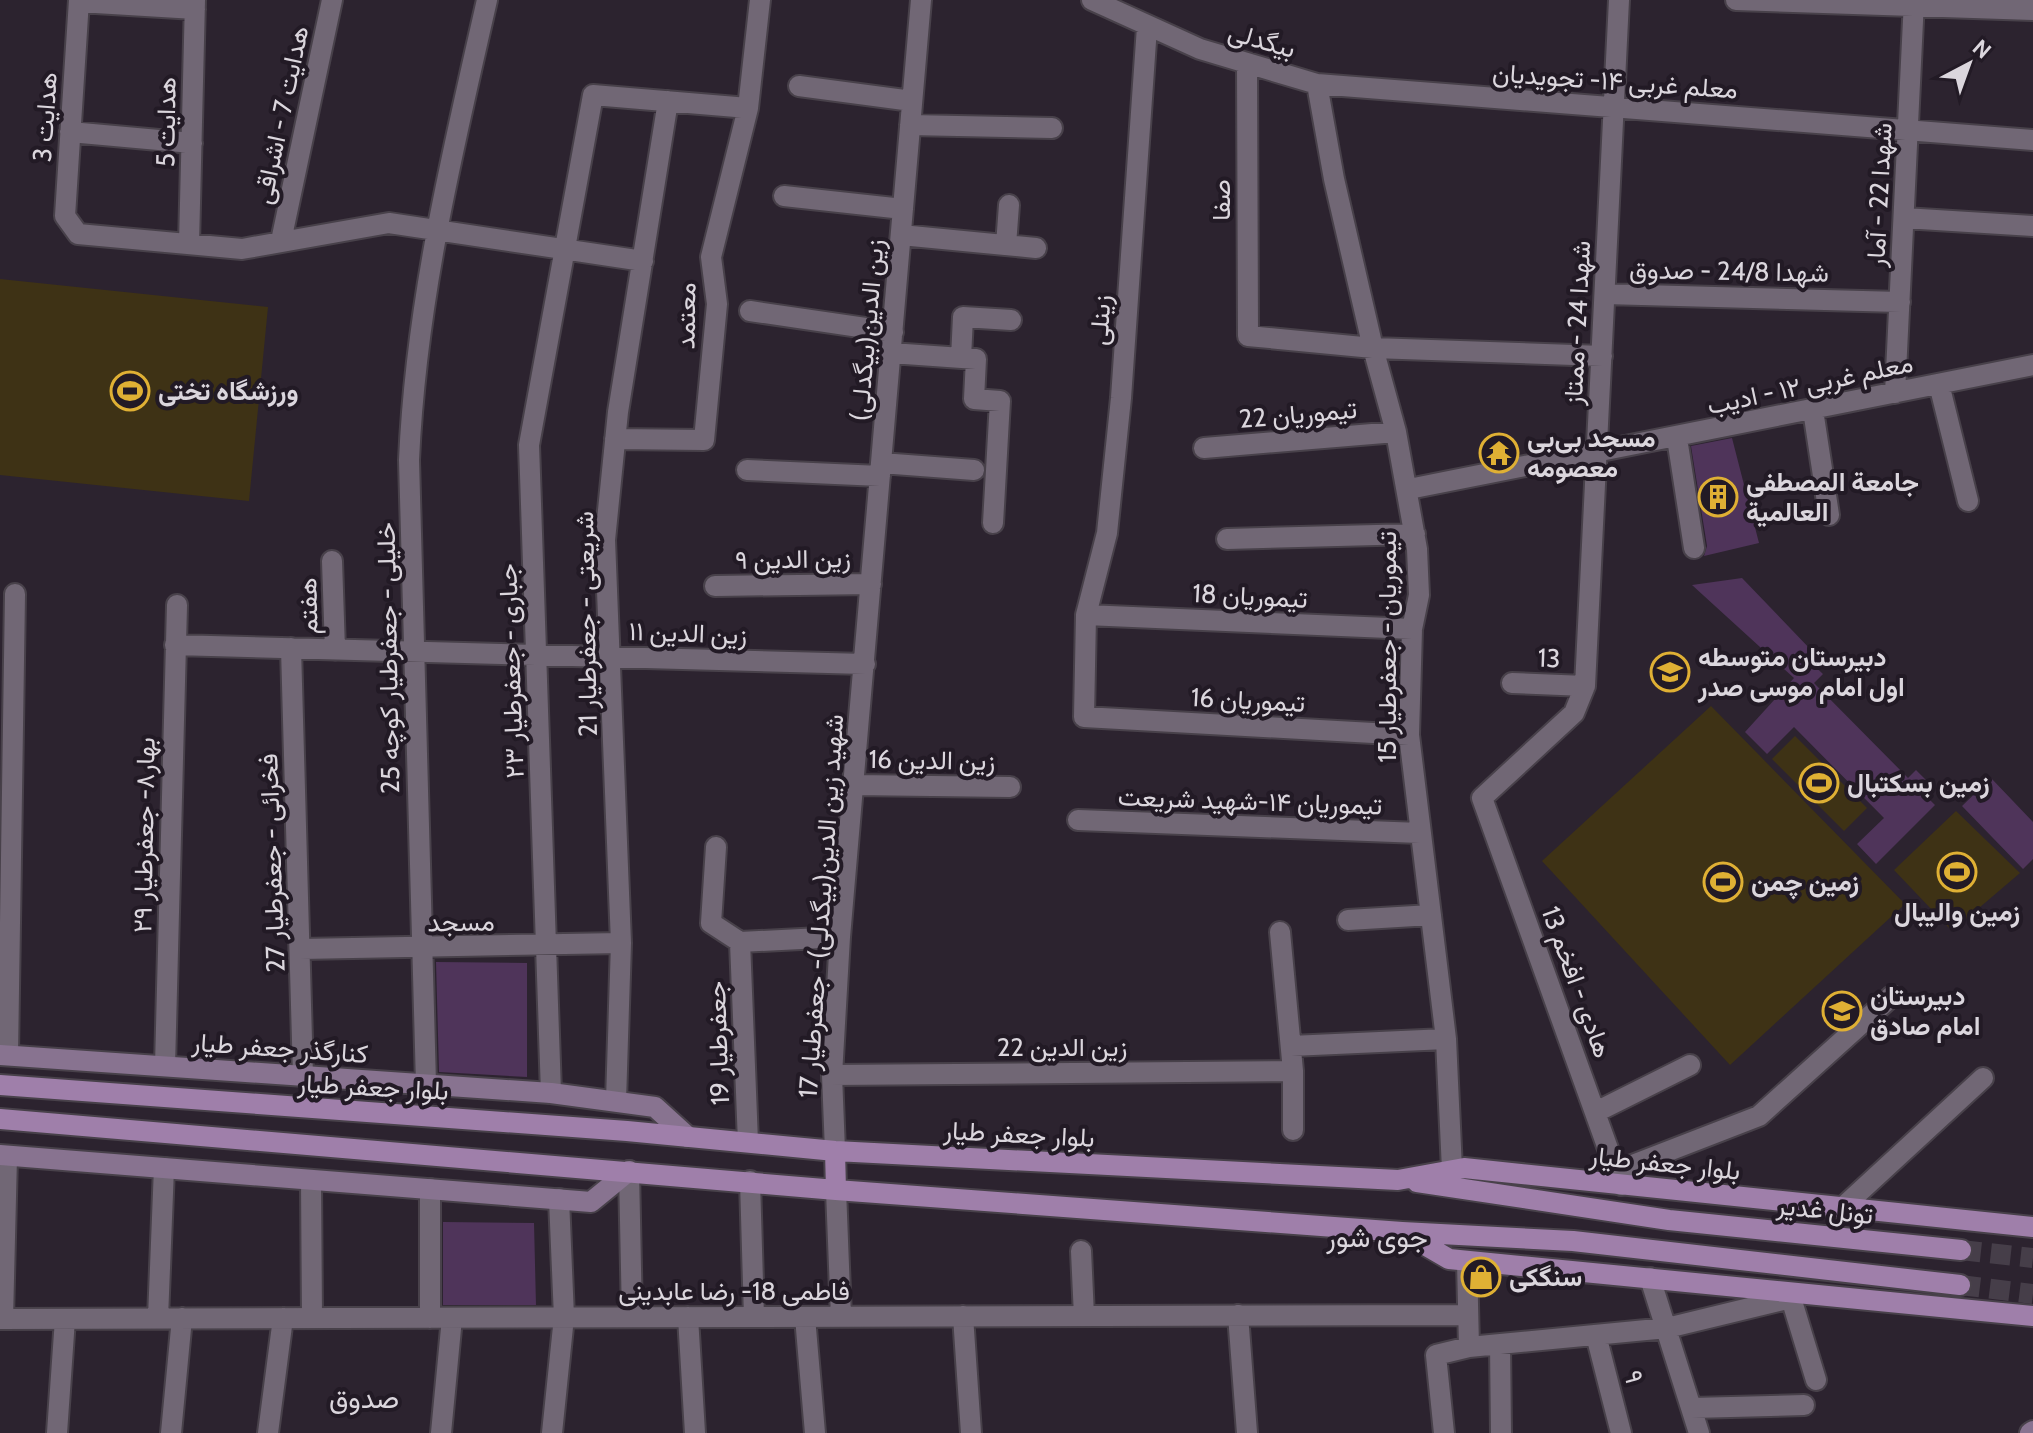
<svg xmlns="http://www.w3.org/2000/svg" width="2033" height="1433" viewBox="0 0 2033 1433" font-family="Cabin,Vazirmatn,sans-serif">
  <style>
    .green { fill: #3e3215 }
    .building { fill: #4f345a }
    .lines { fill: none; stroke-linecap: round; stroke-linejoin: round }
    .primary-tunnel { stroke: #463e49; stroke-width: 20; stroke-dasharray: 20 10; stroke-linecap: butt }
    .street-casing { stroke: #48414a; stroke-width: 24 }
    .secondary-casing { stroke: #48414a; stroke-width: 24 }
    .primary-casing { stroke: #48414a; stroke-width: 24 }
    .street { stroke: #716775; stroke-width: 20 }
    .secondary { stroke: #887390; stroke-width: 20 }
    .primary { stroke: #9f7faa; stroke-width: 20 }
    .labels { text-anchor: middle; stroke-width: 8; stroke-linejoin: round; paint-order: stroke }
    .street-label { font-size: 26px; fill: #dbd6dd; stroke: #221a25 }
    .poi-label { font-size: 26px; font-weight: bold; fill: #dbd6dd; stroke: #221a25; text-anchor: start }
    .neighbourhood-label { font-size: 28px; fill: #dbd6dd; stroke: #221a25 }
  </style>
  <rect width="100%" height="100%" fill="#2c232f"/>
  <path class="green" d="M 0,279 L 268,307 L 249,501 L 0,475 Z
    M 1711,706 L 1905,904 L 1730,1065 L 1542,861 Z
    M 1795,736 L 1867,808 L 1844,831 L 1772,759 Z
    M 1956,811 L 2020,873 L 1952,931 L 1894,870 Z"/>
  <path class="building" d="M 1732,438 L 1759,543 L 1704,556 L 1707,546 L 1691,446 Z
    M 1742,578 L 1813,652 L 1807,659 L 1823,674 L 1814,683 L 1908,778 L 1916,770 L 1929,783 L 1921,791 L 1935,805 L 1876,864 L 1857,844 L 1884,818 L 1794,727 L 1767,754 L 1745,732 L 1794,678 L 1692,585 Z
    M 1991,778 L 2033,822 L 2033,859 L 2023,869 L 1962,806 Z
    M 436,962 L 527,963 L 527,1077 L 439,1072 Z
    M 443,1222 L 534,1223 L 536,1305 L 443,1305 Z"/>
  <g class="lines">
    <path class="primary-tunnel" d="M 1961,1250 L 2033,1258
      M 1960,1285 L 2033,1294"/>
    <g class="street-casing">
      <path id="street" d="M 79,0 L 65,216 L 78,234 L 242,249 L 389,223 L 643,261
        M 1092,0 L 1200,49 L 1317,84 L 2033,140
        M 1619,0 L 1585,686 L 1574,713 L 1482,798 L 1621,1185
        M 1736,0 L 2033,10
        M 79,2 L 195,9
        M 1147,27 L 1121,398 L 1107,533 L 1086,615 L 1084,717 L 1409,735
        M 1247,63 L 1248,336 L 1373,348 L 1602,356
        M 1317,84 L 1334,179 L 1373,348 L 1396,432 L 1417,549 L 1419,595 L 1412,629 L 1409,735 L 1446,1039 L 1452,1170
        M 799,86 L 912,101
        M 910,125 L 1052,128
        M 70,132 L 192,143
        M 784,196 L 903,209
        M 1904,218 L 2033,226
        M 901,235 L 1036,248
        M 281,241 L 332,0
        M 189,244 L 195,0
        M 1006,245 L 1009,205
        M 1605,294 L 1900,302
        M 750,311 L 893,332
        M 891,353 L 976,359 L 974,399 L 1000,401 L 993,523
        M 961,358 L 963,317 L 1011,320
        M 1939,384 L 1968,501
        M 1895,393 L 1914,0
        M 1813,410 L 1829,515
        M 1677,438 L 1694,548
        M 615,439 L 704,440 L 717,304 L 711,257 L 748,108 L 760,0
        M 1204,448 L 1396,432
        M 881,463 L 974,470
        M 747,470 L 880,476
        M 1409,489 L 2033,365
        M 1227,539 L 1415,534
        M 332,561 L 335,650
        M 715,586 L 871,584
        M 1086,615 L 1412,629
        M 175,645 L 865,664
        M 291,648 L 303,1076
        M 1512,683 L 1585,686
        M 854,785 L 1010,787
        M 1078,820 L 1420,833
        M 716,847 L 711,923 L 740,942 L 840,937
        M 1348,920 L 1431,915
        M 1280,932 L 1293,1071 L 1293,1130
        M 740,942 L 748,1142
        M 301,949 L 621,943
        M 1291,1046 L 1446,1039
        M 8,1055 L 15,594
        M 165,1066 L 177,605
        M 832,1075 L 1293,1071
        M 426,1084 L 409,460 C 416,302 452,154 487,0
        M 551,1093 L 529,445 L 593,95 L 748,108
        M 616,1101 L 621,943 L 605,540 L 618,412 L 668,101
        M 1596,1112 L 1690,1065
        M 835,1151 L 832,1075 L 840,937 L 921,0
        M 629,1171 L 632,1317
        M 1617,1171 L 1759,1116 L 1892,996
        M 311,1180 L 312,1318
        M 750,1181 L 754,1317
        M 836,1190 L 841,1317
        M 1842,1208 L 1983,1078
        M 1081,1251 L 1084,1316
        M 1467,1261 L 1469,1347
        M 1650,1278 L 1699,1433
        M 1238,1315 L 1247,1433
        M 963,1316 L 971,1433
        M 688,1317 L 695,1433
        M 805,1317 L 815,1433
        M 158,1318 L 164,1168
        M 430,1318 L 430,1189
        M 0,1319 L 1468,1315
        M 3,1319 L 7,1156
        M 1596,1335 L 1621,1433
        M 1500,1344 L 1501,1433
        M 1692,1408 L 1804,1405
        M 57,1433 L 65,1319
        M 171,1433 L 182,1318
        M 268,1433 L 283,1318
        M 441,1433 L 452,1318
        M 552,1433 L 564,1317 L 559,1199
        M 1444,1433 L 1436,1355 L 1469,1347 L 1667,1328 L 1791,1298 L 1816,1380"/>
    </g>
    <g class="secondary-casing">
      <path id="secondary" d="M 0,1055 L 551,1093 L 655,1107 L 688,1137
        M 0,1155 L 591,1202 L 629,1171
        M 2030,1433 L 2033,1431"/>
    </g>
    <g class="primary-casing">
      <path id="primary" d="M 0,1085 L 627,1131 L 835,1151 L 1398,1180 L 1464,1168 L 2033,1227
        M 0,1119 L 836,1190 L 1402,1232 L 1573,1241 L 1960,1285
        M 835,1151 L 836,1190
        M 1417,1182 L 1669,1220 L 1961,1250
        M 1406,1234 L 1449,1259 L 2033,1316"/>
    </g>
    <use href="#street" class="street"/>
    <use href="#secondary" class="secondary"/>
    <use href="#primary" class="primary"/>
  </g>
  <defs>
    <g id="stadium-ring" transform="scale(2)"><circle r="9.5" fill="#221a25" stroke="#dfb034" stroke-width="1.5"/><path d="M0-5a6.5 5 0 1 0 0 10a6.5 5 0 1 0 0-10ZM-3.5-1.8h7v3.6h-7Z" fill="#dfb034"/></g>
    <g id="temple-ring" transform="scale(2)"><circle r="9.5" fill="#221a25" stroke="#dfb034" stroke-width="1.5"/><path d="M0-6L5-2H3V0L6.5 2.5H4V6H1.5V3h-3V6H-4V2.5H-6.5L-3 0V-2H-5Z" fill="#dfb034"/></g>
    <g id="building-ring" transform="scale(2)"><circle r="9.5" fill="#221a25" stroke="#dfb034" stroke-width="1.5"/><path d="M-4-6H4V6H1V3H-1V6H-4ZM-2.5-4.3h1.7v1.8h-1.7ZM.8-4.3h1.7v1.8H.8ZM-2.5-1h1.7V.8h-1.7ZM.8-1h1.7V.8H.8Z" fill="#dfb034"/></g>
    <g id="school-ring" transform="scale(2)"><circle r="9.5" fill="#221a25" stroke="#dfb034" stroke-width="1.5"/><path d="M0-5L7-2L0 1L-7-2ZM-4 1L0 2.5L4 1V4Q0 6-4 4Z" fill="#dfb034"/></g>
    <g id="shop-ring" transform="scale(2)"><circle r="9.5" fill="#221a25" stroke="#dfb034" stroke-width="1.5"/><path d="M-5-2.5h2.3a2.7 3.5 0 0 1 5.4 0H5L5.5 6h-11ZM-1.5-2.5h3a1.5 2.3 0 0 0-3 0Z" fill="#dfb034"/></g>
  </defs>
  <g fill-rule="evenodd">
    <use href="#stadium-ring" x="130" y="391"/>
    <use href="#temple-ring" x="1499" y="453"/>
    <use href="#building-ring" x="1718" y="497"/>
    <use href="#school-ring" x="1670" y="672"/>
    <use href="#stadium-ring" x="1819" y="783"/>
    <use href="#stadium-ring" x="1957" y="872"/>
    <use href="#stadium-ring" x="1723" y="882"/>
    <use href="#school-ring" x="1842" y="1011"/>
    <use href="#shop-ring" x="1481" y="1277"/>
  </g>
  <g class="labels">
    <g class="street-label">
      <text transform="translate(1262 40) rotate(16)" y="9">بیگدلی</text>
      <text transform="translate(1615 81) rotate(4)" y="9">معلم غربی ۱۴- تجویدیان</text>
      <text transform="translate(281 115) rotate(-78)" y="9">هدایت 7 - اشراقی</text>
      <text transform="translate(45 117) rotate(-86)" y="9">هدایت 3</text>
      <text transform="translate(166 122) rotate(-89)" y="9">هدایت 5</text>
      <text transform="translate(1879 195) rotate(-87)" y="9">شهدا 22 - آمار</text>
      <text transform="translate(1221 200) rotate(-90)" y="9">صفا</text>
      <text transform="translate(1729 271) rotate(1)" y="9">شهدا 24/8 - صدوق</text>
      <text transform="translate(686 316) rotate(-89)" y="9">معتمد</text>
      <text transform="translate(1100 320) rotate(-86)" y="9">زینلی</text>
      <text transform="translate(1577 323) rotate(-87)" y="9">شهدا 24 - ممتاز</text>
      <text transform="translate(867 330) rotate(-85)" y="9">زین الدین(بیگدلی)</text>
      <text transform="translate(1810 384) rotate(-12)" y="9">معلم غربی ۱۲ - ادیب</text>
      <text transform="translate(1298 414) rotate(-5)" y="9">تیموریان 22</text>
      <text transform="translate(793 559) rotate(-1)" y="9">زین الدین ۹</text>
      <text transform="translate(1250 596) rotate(3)" y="9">تیموریان 18</text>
      <text transform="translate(308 606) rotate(-91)" y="9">هفتم</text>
      <text transform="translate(586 624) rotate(-91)" y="9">شریعتی - جعفرطیار 21</text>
      <text transform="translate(688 633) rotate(2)" y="9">زین الدین ۱۱</text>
      <text transform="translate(1387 647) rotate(-90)" y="9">تیموریان - جعفرطیار 15</text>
      <text transform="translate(388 658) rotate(-91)" y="9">خلیلی - جعفرطیار کوچه 25</text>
      <text transform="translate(1549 658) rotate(2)" y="9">13</text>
      <text transform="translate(511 671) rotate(-92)" y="9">جباری - جعفرطیار ۲۳</text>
      <text transform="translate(1248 700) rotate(3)" y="9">تیموریان 16</text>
      <text transform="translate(932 760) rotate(1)" y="9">زین الدین 16</text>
      <text transform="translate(1250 801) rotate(2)" y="9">تیموریان ۱۴-شهید شریعت</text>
      <text transform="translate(144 835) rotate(-89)" y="9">بهار۸- جعفرطیار ۲۹</text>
      <text transform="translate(272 863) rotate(-92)" y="9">فخرائی - جعفرطیار 27</text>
      <text transform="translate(821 906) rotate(-86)" y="9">شهید زین الدین(بیگدلی)- جعفرطیار 17</text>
      <text transform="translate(461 922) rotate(-1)" y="9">مسجد</text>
      <text transform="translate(1577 982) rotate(70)" y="9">هادی - افخم 13</text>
      <text transform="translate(718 1043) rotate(-92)" y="9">جعفرطیار 19</text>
      <text x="1062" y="1056">زین الدین 22</text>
      <text transform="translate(280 1048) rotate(4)" y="9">کنارگذر جعفر طیار</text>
      <text transform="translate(373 1087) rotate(3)" y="9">بلوار جعفر طیار</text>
      <text transform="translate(1019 1134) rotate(3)" y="9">بلوار جعفر طیار</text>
      <text transform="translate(1665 1163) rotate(6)" y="9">بلوار جعفر طیار</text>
      <text transform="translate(1825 1210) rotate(6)" y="9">تونل غدیر</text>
      <text x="734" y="1300">فاطمی 18- رضا عابدینی</text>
      <text transform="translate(1634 1377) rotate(76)" y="9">۹</text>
    </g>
    <g class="poi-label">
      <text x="158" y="400">ورزشگاه تختی</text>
      <text x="1527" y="447">مسجد بی‌بی<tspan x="1527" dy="30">معصومه</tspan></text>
      <text x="1746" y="491">جامعة المصطفی<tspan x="1746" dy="30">العالمیة</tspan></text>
      <text x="1698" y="666">دبیرستان متوسطه<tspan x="1698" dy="30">اول امام موسی صدر</tspan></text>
      <text x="1847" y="792">زمین بسکتبال</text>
      <text x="1751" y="891">زمین چمن</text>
      <text x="1957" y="921" text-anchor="middle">زمین والیبال</text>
      <text x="1870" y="1005">دبیرستان<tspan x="1870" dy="30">امام صادق</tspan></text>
      <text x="1509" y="1286">سنگکی</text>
    </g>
    <g class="neighbourhood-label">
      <text x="1377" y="1247">جوی شور</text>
      <text x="364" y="1408">صدوق</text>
    </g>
  </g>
  <g transform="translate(1969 64) rotate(41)" stroke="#221a25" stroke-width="6" paint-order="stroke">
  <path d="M0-6L14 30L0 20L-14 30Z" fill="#dbd6dd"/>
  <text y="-12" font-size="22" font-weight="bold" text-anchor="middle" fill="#dbd6dd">N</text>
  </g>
</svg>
